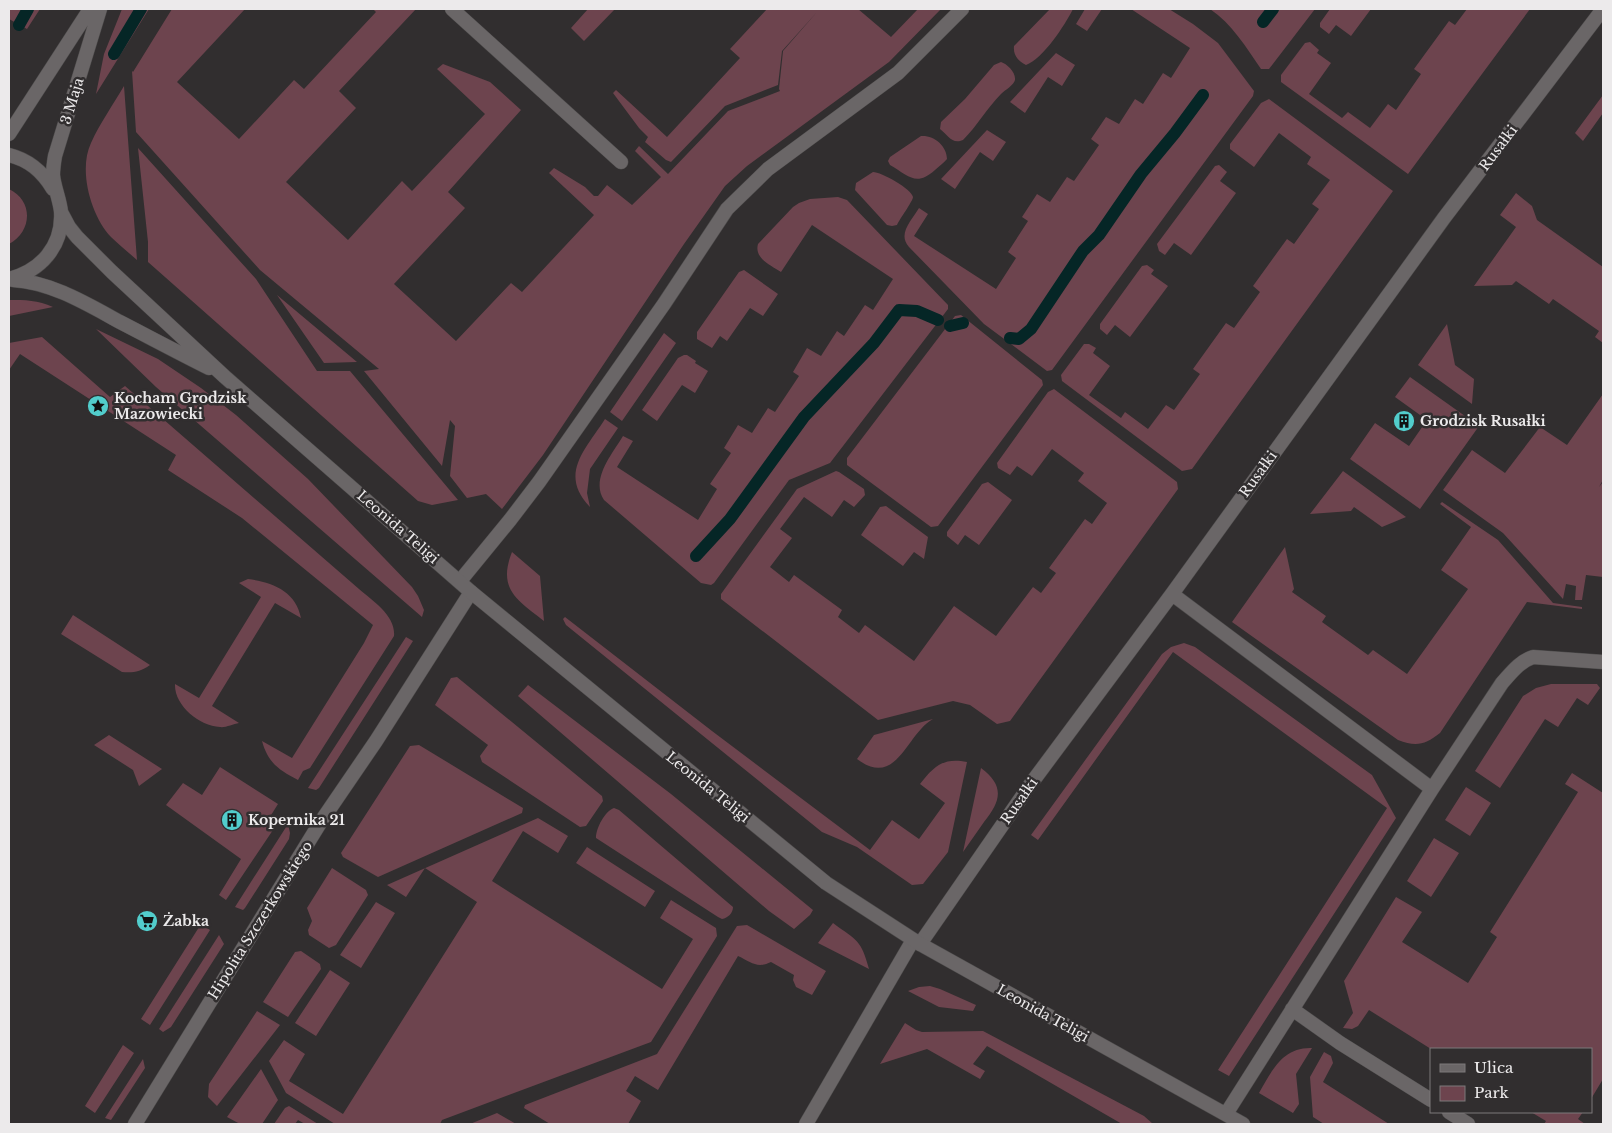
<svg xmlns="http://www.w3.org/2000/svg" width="1612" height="1133" viewBox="0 0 1612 1133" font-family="'Libre Baskerville',serif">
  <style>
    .green { fill: #6d444e }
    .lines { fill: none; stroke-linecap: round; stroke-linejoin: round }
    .stream { stroke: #052626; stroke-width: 12 }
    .minor-casing { stroke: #4c4a4a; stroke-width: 15 }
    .tertiary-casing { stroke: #4c4a4a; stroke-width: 15 }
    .minor { stroke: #6a6667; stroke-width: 14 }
    .tertiary { stroke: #6a6667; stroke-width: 14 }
    .labels { text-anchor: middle; stroke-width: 5; stroke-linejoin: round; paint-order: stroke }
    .street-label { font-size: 14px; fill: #eceaeb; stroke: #312e2f }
    .poi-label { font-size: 14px; font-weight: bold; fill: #eceaeb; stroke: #312e2f; text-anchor: start }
  </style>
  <rect width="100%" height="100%" fill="#312e2f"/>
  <path class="green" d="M 9,9 L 40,9 L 27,29 L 9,19 Z
    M 122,9 L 149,9 L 96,94 L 104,54 Z
    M 172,9 L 245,9 L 177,82 L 239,139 L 294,80 L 304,89 L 376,12 L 373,9 L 416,9 L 339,91 L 356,108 L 286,182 L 348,240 L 402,181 L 412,191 L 485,114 L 437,69 L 443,64 L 490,82 L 521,110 L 448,192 L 465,208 L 394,284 L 456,341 L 511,283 L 522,292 L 594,215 L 549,173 L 554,168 L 585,187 L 594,196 L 598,196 L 607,185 L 632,205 L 661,177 L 635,151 L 639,146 L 668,174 L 728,111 L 780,91 L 779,89 L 783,51 L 817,12 L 782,51 L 778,85 L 725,106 L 671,162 L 666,160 L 645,142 L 648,137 L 639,128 L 613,93 L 616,90 L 667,137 L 740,58 L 730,49 L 767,9 L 858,9 L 891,37 L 918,9 L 941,9 L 889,62 L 747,166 L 725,186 L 684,244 L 543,455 L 502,509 L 486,494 L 467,498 L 450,476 L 455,426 L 450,420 L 442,466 L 364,371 L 379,369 L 260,270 L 136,132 L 132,71 L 209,143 L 133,72 Z
    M 588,9 L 615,9 L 584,41 L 571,28 Z
    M 1050,9 L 1073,9 C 1065,25 1043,59 1026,65 C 1018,61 1013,55 1014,46 Z
    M 1085,9 L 1102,9 L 1087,31 L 1076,24 Z
    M 1131,9 L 1169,9 L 1193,24 L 1218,43 L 1254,91 L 1253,96 L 1052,370 L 1047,371 L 984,324 L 909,247 C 897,234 912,220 919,208 L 928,214 L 914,236 L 996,289 L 1016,258 L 1008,252 L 1028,221 L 1022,217 L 1037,194 L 1050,202 L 1067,177 L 1074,181 L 1099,145 L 1091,139 L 1106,117 L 1119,124 L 1135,99 L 1143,104 L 1163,73 L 1171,78 L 1190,48 Z
    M 1210,9 L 1315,9 L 1269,69 L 1261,69 C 1246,47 1232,24 1210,9 Z
    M 1330,9 L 1371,9 L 1351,36 L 1336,25 L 1329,34 L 1320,27 L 1320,23 Z
    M 1467,9 L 1530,9 L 1408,174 L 1281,82 L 1281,75 L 1305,43 L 1310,42 L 1319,50 L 1317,53 L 1331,63 L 1309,94 L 1342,118 L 1348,112 L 1370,128 L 1388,104 L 1396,110 L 1421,74 L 1414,69 L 1449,21 L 1455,25 Z
    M 1056,53 L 1075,65 L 1062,86 L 1048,77 L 1025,113 L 1010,102 Z
    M 1001,62 C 1007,64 1016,72 1015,80 C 1014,85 1005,90 1001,94 C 987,108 977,126 963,140 C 952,145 948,135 940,129 L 941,122 L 965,99 L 994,65 Z
    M 124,86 L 137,260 C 128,252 119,245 111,237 C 91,216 78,170 91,143 C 100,123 113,105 124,86 Z
    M 1603,95 L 1603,113 L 1583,141 L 1575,133 Z
    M 1269,99 L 1393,191 L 1192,469 L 1182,471 L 1062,381 L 1061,375 L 1084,344 L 1089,344 L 1096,348 L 1093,353 L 1110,366 L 1089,395 L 1121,418 L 1125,412 L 1148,429 L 1166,405 L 1174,410 L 1200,374 L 1193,369 L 1226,323 L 1234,328 L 1260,292 L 1253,286 L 1287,239 L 1294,244 L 1319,209 L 1312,204 L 1330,180 L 1307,164 L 1311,157 L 1279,133 L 1254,167 L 1230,149 L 1230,144 L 1261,103 Z
    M 987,130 L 1006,142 L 993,161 L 980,152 L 955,189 L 941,179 Z
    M 921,136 C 934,135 947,146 947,159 C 944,163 939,166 935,170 C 916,187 909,176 890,165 L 888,161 L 890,157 Z
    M 138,148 L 256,279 L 317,371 L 350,371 L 458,500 L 432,505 L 418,501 L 148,262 L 148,242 Z
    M 1219,165 L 1227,172 L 1220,181 L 1236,193 L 1191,255 L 1174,243 L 1165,255 L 1159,251 L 1157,244 L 1215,166 Z
    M 873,172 C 881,172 912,189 913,197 C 913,201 899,220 897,225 L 892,226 L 887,225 L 855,190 L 856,183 Z
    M 9,189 C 34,201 32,232 9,244 Z
    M 1516,193 L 1532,206 L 1537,220 L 1603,267 L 1603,343 L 1595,337 L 1599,331 L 1553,299 L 1549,304 L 1516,281 L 1512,285 L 1474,286 L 1516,227 L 1500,215 Z
    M 838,197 L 847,200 L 948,305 L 948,309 L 830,463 L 789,480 L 714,583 L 711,585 L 701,583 L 604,500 C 590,479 613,453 623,436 L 633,441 L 617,467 L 698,520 L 717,489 L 710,484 L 731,453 L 724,448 L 738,425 L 752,433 L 768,408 L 775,412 L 799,376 L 793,372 L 807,348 L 821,356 L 837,331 L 844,336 L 865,305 L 873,310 L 893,279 L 812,225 L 781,272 C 770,265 754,258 758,244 L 793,207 L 799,203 L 810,199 Z
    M 1147,265 L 1154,270 L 1151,274 L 1168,286 L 1130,337 L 1115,325 L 1107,335 L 1100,329 L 1100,324 L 1142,266 Z
    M 744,270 L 778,294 L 763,316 L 750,308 L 727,341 L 720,336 L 712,348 L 697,339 L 697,332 L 739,272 Z
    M 277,295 L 357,362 L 324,363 Z
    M 9,300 C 25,300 38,300 53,307 L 9,316 Z
    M 961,315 L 1042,380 L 1043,385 L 938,526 L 931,527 L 847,465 L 847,458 L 955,316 Z
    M 1447,324 L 1455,365 L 1474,379 L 1472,404 L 1418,365 Z
    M 96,329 L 158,359 L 201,388 L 236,415 L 308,479 L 412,587 L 418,596 L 424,610 L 422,617 L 156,387 Z
    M 664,333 L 676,343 L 622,421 L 610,412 Z
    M 42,337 L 110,397 L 125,386 L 359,589 C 373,601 396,616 394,636 L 310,768 L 303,771 L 298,780 C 279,770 268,763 262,741 L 292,758 L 364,643 L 373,625 L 242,518 L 168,470 L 176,455 L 20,354 L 9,370 L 9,343 Z
    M 684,355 L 687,355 L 696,361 L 695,363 L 708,371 L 695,393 L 682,385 L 657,421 L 642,410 L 678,358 Z
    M 1410,377 L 1479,426 L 1420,509 L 1350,459 L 1375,423 L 1409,446 L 1427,420 L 1395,397 Z
    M 1054,389 L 1177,482 L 1178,489 L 1010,721 L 997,724 L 970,705 L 953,701 L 878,720 L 721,599 L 721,594 L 797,489 L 836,471 L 839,472 L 864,489 L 865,495 L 854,507 L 844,500 L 832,517 L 804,497 L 780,529 L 792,538 L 770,567 L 789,582 L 794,575 L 842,610 L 838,617 L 859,633 L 865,625 L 914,661 L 954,606 L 996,636 L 1033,587 L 1041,593 L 1056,573 L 1049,568 L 1085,519 L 1092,524 L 1107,503 L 1078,481 L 1084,473 L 1052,449 L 1032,476 L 1017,466 L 1010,475 L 998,468 L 997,463 L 1048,392 Z
    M 1603,394 L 1603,480 L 1599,487 L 1603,482 L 1603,577 L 1586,575 L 1582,600 L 1575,600 L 1576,586 L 1566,584 L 1563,599 L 1503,533 L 1443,490 L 1472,450 L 1505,473 L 1540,427 L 1567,445 Z
    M 605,419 L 618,428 L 590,469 L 587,493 L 590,507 C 558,474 586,449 605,419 Z
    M 1343,471 L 1406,517 L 1382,527 L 1354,507 L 1351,511 L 1310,514 Z
    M 988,482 L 1012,500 L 979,545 L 965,535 L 958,545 L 947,536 L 947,532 L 982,484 Z
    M 1442,502 L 1498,540 L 1553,603 L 1582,607 L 1582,609 L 1527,602 L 1440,733 C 1425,745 1416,747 1398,740 L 1232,622 L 1285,547 L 1294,589 L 1292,592 L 1326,616 L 1322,622 L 1368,655 L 1373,650 L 1407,674 L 1468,589 L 1441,570 L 1471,527 L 1440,504 Z
    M 886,506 L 928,537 L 924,559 L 914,552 L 903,566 L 861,535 L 880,507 Z
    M 512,552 L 540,576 L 544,621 C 518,600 497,590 512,552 Z
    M 248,579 C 272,582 296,591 301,618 L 275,603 L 212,706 L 239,723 C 233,724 225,728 220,727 C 199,726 174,705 175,684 L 199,698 L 261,597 L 239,583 Z
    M 73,615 L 150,665 C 140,672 133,673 122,672 L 61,634 Z
    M 565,617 L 712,731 L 870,850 L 892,820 L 919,839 L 945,803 L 920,784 C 934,766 944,757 967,762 L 948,852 L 923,884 L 912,885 L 857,847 L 822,832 L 566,625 L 563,619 Z
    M 406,637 L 413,641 L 319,788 L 316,790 L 308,788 Z
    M 1184,643 L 1195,647 L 1372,775 L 1396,818 L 1229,1076 L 1218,1070 L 1387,808 L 1173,652 L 1038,840 L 1031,835 L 1162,654 L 1171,647 Z
    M 457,677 L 602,796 L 603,801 L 586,826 L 580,827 L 482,762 L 480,756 L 488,745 L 435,705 L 451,678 Z
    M 1551,684 L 1597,684 L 1600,688 L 1588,705 L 1577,698 L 1558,727 L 1545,719 L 1500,788 L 1475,771 L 1523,696 L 1536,688 Z
    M 528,685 L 671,794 L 813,910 L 810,915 L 794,929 L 769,911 L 518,696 Z
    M 933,719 C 906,734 897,789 857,759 L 874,735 Z
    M 109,735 L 162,769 L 139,786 L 133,770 L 94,745 Z
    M 419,745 L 523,808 L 522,813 L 378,877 L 343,857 L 341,853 L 410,746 Z
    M 220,767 L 278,804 L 268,820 L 273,830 L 226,900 L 219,895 L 241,859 L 166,805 L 183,783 L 202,795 Z
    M 981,768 C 1005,786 1001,801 984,822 C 977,832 970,842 963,852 Z
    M 1572,773 L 1603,793 L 1603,1079 L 1591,1099 L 1591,1049 L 1431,1049 L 1369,1010 L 1358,1026 L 1352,1029 L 1343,1028 L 1353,1013 L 1344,981 L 1396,897 L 1422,912 L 1402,942 L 1468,983 L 1497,937 L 1490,932 L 1578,792 L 1565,784 Z
    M 1466,787 L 1491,803 L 1470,836 L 1445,820 Z
    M 614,808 L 619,810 L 733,907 C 733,913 728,918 722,919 L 718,917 L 596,838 C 596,828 605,811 614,808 Z
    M 538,818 L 568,836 L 558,853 L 523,831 L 492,881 L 662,989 L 693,939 L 660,918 L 671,900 L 716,928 L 717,936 L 651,1042 L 442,1120 L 440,1124 L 335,1124 L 286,1093 L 269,1061 L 284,1040 L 305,1054 L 289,1081 L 343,1114 L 477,902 L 425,868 L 406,897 L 387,885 Z
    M 288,824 L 290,833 L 289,839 L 245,908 L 243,910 L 235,907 Z
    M 1434,838 L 1459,853 L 1431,897 L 1407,881 Z
    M 587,847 L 655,891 L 645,907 L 576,863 Z
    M 332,868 L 366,890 L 368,895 L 336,945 L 329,948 L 309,935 L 308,930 L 312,921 L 307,908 Z
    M 376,902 L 395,913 L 361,968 L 340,955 Z
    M 833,923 C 857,941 861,939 869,969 L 818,943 Z
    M 201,924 L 210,930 L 150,1025 L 141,1019 Z
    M 747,925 L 826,971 L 812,995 L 796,987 L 793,980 L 794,975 L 771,962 C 757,969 751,962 738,956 L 658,1090 L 635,1076 L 626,1091 L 641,1101 L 628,1124 L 550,1124 L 524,1108 L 525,1105 L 657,1054 L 737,926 Z
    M 219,935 L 224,944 L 171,1027 L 163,1032 L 159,1029 Z
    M 301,951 L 320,964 L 321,969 L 288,1017 L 263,1002 L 295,952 Z
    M 330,970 L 350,983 L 316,1036 L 295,1023 Z
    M 930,986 L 940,989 L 976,1005 L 973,1011 L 939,1007 L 908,991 L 919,987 Z
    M 257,1011 L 280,1025 L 217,1106 L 208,1097 L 209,1084 Z
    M 905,1023 L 916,1030 L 922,1032 L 983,1031 L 1144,1116 L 1153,1124 L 1122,1124 L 987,1046 L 973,1064 L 985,1071 L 980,1079 L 927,1049 L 880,1064 Z
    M 123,1045 L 134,1053 L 95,1113 L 85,1106 Z
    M 1312,1048 L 1296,1074 L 1299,1104 L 1293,1113 L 1259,1093 C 1272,1071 1282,1047 1312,1048 Z
    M 1324,1052 L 1331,1056 L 1333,1063 L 1323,1082 L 1389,1124 L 1324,1124 L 1313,1117 L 1310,1077 Z
    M 143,1059 L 145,1068 L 113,1117 L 111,1120 L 105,1118 Z
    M 261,1069 L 278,1100 L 262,1124 L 240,1124 L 227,1117 Z
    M 289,1106 L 318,1124 L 305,1124 L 298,1120 L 295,1124 L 274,1124 L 285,1108 Z
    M 1531,1112 L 1583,1112 L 1578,1119 L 1585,1124 L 1544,1124 L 1546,1121 Z
    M 497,1113 L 516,1124 L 470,1124 Z"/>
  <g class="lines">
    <path class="stream" d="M 1263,22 L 1273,9
      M 19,25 L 28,9
      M 114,54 L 141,9
      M 950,326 L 963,323
      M 1010,338 L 1019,339 L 1031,329 L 1083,251 L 1099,235 L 1141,174 L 1175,133 L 1203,95
      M 696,556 L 730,519 L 804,417 L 874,343 L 899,310 L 917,311 L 938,320"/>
    <g class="minor-casing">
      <path id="minor" d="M 452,9 L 621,162
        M 460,581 L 510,520 L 539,482 L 664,304 L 727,209 L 768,169 L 898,73 L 962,9
        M 1172,594 L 1432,789
        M 920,944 L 1030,785 L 1172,594 L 1444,218 L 1603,9
        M 1292,1009 L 1340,1043 L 1431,1100
        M 1449,1112 L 1468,1124
        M 1226,1114 L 1432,789 L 1502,683 C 1512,672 1519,662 1533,657 L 1603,662
        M 135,1124 L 320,823 L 376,741 L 471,592
        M 806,1124 L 913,940"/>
    </g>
    <g class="tertiary-casing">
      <path id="tertiary" d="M 9,134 L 90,9
        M 9,155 C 29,160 42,171 53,189
        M 61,212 L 69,227 L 77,237 L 112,272 L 225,377 L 471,592 L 826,883 L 920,944 L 1243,1124
        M 9,279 C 40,271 63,247 61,212 C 60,200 54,187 53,175 C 53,169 54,162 55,156 L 100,9
        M 13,280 C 51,282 87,304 120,322 C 149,337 179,353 209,368"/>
    </g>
    <use href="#minor" class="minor"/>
    <use href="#tertiary" class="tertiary"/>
  </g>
  <defs>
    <g id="sight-disc" transform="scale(1.125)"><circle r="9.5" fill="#52cdcc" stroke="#312e2f"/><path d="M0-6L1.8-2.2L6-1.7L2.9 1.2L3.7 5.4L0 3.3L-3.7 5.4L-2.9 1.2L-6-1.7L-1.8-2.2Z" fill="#111"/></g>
    <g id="building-disc" transform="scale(1.125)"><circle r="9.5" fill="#52cdcc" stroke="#312e2f"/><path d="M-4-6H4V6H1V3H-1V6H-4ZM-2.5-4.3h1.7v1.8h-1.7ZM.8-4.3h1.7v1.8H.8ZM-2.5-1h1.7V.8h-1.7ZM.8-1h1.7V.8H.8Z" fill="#111"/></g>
    <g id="supermarket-disc" transform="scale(1.125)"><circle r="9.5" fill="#52cdcc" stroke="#312e2f"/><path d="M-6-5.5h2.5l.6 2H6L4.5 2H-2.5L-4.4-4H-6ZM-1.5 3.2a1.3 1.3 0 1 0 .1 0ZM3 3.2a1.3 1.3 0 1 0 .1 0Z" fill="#111"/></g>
  </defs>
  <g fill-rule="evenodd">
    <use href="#sight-disc" x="98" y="406"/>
    <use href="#building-disc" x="1404" y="421"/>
    <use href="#building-disc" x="232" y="820"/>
    <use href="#supermarket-disc" x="147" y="921"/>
  </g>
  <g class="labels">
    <g class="street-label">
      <text transform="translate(72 101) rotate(-73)" y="5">3 Maja</text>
      <text transform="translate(1498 148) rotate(-53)" y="5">Rusałki</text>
      <text transform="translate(1258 474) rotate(-54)" y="5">Rusałki</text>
      <text transform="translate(398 527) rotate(41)" y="5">Leonida Teligi</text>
      <text transform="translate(708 787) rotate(39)" y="5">Leonida Teligi</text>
      <text transform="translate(1019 801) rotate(-55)" y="5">Rusałki</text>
      <text transform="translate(260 920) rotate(-58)" y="5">Hipolita Szczerkowskiego</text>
      <text transform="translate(1043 1013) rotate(29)" y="5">Leonida Teligi</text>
    </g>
    <g class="poi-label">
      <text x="114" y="403">Kocham Grodzisk<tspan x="114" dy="16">Mazowiecki</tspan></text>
      <text x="1420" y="426">Grodzisk Rusałki</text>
      <text x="248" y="825">Kopernika 21</text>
      <text x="163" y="926">Żabka</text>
    </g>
  </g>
  <rect width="1612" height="1133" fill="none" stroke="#eceaeb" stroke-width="20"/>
  <rect x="1430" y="1048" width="162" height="65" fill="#312e2f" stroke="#7c797a"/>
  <rect x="1440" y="1064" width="25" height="8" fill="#6a6667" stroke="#7c797a"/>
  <text x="1474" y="1073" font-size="15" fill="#eceaeb">Ulica</text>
  <rect x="1440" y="1086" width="25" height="15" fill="#6d444e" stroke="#7c797a"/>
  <text x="1474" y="1098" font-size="15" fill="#eceaeb">Park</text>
</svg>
